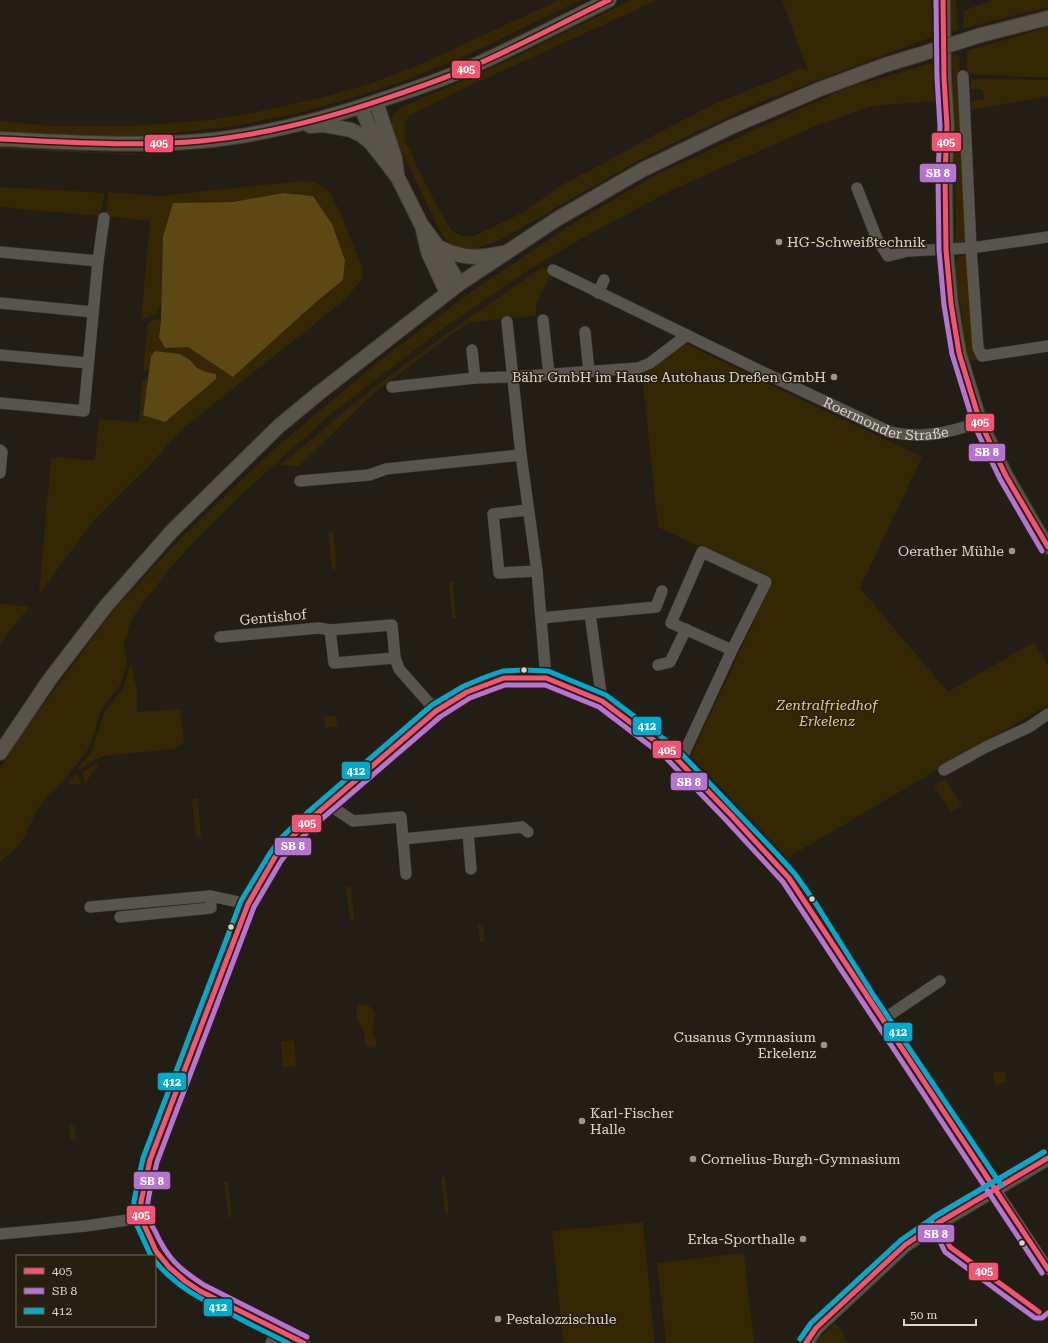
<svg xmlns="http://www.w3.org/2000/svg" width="1048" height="1343" viewBox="0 0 1048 1343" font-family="'Roboto Serif',serif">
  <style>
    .green { fill: #352703 }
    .water { fill: #5d4813 }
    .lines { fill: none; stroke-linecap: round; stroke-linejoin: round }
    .minor-casing { stroke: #3c3933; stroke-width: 12 }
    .major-casing { stroke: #3c3933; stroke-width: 16 }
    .minor { stroke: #58554e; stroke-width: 11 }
    .major { stroke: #595449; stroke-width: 14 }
    .major-bridge-casing { stroke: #3c3933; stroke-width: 16; stroke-linecap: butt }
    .major-bridge { stroke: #595449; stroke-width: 14 }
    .bus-1-casing { stroke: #272011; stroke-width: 8 }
    .bus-2-casing { stroke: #272011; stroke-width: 8 }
    .bus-3-casing { stroke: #272011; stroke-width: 8 }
    .bus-1 { stroke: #f65372; stroke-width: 5 }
    .bus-2 { stroke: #b673d3; stroke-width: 5 }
    .bus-3 { stroke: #00a9ce; stroke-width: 5 }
    .poi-dot { fill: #99958c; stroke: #272011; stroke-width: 1.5 }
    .bus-dot { fill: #d9d5cb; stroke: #272011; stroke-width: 1.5 }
    .labels { text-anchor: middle; stroke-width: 3; stroke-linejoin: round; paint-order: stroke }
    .poi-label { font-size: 14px; fill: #d9d5cb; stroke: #272011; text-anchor: start }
    .street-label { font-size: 14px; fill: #d9d5cb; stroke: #272011 }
    .park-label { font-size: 14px; font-style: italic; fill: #ecc777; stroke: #272011 }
    .line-badge { stroke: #272011; stroke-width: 1.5 }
    .badge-label { font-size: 11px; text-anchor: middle; font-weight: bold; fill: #fff }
  </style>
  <rect width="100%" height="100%" fill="#221e16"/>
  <path class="green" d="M 559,0 L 581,0 L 461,58 L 403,81 L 361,95 L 302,112 L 235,126 L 166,134 L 152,133 L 124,138 L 0,133 L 0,121 L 50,126 L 131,126 L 210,120 L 257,112 L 324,97 L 370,84 L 428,61 Z
    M 631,0 L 658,0 L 469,86 L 410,115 L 405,122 L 405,142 L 411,151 L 415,163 L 436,204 L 451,230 L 461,236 L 474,236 L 524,212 L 560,186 L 606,162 L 656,134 L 718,102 L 767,83 L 802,68 L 808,71 L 782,0 L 931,0 L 932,37 L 758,103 L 692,134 L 636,162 L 500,240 L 474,249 L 457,248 L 446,240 L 438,227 L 392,131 L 392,117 L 399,109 L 409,104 L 509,60 Z
    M 950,0 L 956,0 L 958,30 L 952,32 Z
    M 993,0 L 1048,0 L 1048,7 L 964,28 L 963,11 Z
    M 1048,27 L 1048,77 L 1026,77 L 967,74 L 967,51 Z
    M 959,55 L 966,241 L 963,246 L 957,246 C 953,240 955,232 956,225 L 952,56 Z
    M 932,63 L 936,101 L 872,106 L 818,125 L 670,191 L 595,231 L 530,269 L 441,330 L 332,413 L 242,494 L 196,540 L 172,566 L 137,611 L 130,623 L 127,636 L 124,642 L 127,664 L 121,684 L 101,710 L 91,744 L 85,754 L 64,780 L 45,798 L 35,814 L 24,838 L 15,849 L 0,862 L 0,768 L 31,721 L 112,612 L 182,537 L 273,450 L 378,362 L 472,291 L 569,226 L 655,175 L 844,89 Z
    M 971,79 L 1048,80 L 1048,96 L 970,110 L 971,102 L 976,100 L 984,99 L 984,95 L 983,91 L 979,89 L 970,89 Z
    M 0,147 L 136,154 L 153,156 L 0,149 Z
    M 301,181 L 315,182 L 329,191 L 339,210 L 363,269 L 362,280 L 341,303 L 182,429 L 147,468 L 94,520 L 39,594 L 51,457 L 92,460 L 95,458 L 99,419 L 139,422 L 142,381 L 148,378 L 143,414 L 216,374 L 206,372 L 197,368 L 190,360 L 180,354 L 155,351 L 151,356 L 150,369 L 143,372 L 147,328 L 148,323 L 153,320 L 161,319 L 159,337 L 165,348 L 188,347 L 233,377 L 315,303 L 343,280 L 345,260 L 332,224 L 313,196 L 283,193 L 233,202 L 173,203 L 162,278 L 162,304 L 156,314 L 141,320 L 150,221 L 106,216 L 108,192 L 159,196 Z
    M 0,187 L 105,193 L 100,216 L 0,207 Z
    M 960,256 L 965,256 L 967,261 L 978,359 L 972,361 L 968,358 L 965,352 L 963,320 L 956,279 L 956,264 L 957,259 Z
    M 543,267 L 552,271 L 536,305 L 536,316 L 470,322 L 449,336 L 372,395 L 299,466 L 280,465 C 311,441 340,414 371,390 C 427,347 485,306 543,267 Z
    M 686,344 L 922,457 L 860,588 L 948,692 L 1034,642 L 1048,665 L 1048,705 L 787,858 L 695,760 L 690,757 L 773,581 L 658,527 L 642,374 Z
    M 333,531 L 337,569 L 332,569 L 328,532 Z
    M 453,582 L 456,618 L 452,618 L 449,583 Z
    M 0,604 L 29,607 L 0,644 Z
    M 131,664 L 137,691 L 137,712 L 180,709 L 184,742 L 174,749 L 102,756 L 79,770 L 78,768 L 92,750 L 104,712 L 123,688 Z
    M 336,715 L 337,727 L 325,728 L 324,717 Z
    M 98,763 L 98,766 L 85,783 L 82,772 Z
    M 77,773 L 81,784 L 69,784 L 68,783 Z
    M 945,779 L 962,806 L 951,812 L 934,786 Z
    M 198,798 L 201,837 L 196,837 L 192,799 Z
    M 351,886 L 354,921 L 350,921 L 346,887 Z
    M 478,925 L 483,925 L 485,941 L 480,942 Z
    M 363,1004 L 369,1006 L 376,1014 C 373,1024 370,1032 377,1042 L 375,1048 L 370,1047 L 365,1043 L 364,1032 L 357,1020 L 356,1011 L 358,1005 Z
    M 294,1040 L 296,1066 L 283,1067 L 281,1042 Z
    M 1005,1071 L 1006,1082 L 995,1086 L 993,1072 Z
    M 69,1125 L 75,1125 L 76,1139 L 70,1140 Z
    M 441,1177 L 445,1177 L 449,1212 L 445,1212 Z
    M 228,1181 L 232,1217 L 228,1217 L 224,1182 Z
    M 643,1222 L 655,1343 L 563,1343 L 552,1231 Z
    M 744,1253 L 754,1343 L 666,1343 L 657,1263 Z
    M 835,1323 L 844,1334 L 847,1343 L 815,1343 Z"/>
  <path class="water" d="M 283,193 L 313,196 L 332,224 L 345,260 L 343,280 L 315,303 L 233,377 L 188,347 L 165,348 L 159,337 L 161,321 L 163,237 L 173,203 L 233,202 Z
    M 155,351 L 180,354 L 190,360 L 197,368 L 206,372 L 216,374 L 216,379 L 165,422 L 143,415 L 151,356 Z"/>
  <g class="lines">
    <g class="minor-casing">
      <g id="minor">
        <path d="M 963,76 L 971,248 L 978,348 L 982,356 L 1048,346"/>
        <path d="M 857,188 L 877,239 L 888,256 L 908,251 L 971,248 L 1048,237"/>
        <path d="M 0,252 L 98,261 L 84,411 L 0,403"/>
        <path d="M 98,261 L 104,218"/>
        <path id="s1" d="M 553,270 L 773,377 L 890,432 C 923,439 948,433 980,422"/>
        <path d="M 598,293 L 604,280"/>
        <path d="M 0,303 L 93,312"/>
        <path d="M 543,320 L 549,374"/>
        <path d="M 507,322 L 521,455 L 537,571 L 546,678"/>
        <path d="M 585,332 L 589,372"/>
        <path d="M 472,350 L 475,378"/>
        <path d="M 0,355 L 88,363"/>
        <path d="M 392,387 L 475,378 L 512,377 L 638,368 L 650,363 L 687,335"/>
        <path d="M 0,450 L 2,452 L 0,473"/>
        <path d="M 300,481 L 369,475 L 386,469 L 521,455"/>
        <path d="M 528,510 L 493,514 L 499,573 L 537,571"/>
        <path d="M 590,614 L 602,701"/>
        <path d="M 541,618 L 656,607 L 662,591"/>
        <path d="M 330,630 L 334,663 L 395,658"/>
        <path d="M 220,637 L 319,628 L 330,630 L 392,625 L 395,658 L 399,669 L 436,711"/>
        <path d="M 658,665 L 670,662 L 686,629"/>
        <path d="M 680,762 L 732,650 L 766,582 L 702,552 L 671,623 L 732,650"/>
        <path d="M 944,770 L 986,747 L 1029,727 L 1048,714"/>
        <path d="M 328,804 L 353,821 L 401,817 L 406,874"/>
        <path d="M 468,833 L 471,869"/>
        <path d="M 403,839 L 522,827 L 528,832"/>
        <path d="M 90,907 L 210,896 L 248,904"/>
        <path d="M 120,917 L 211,908 L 210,896"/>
        <path d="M 882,1020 L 940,981"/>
        <path d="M 0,1234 L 86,1226 L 141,1218"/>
        <path d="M 271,1343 L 277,1330"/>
        <path d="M 304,1343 L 200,1291 L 185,1281 L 169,1267 L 156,1251 L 141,1218 L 141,1202 L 150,1160 L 248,904 L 275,857 L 287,842 L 312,818 L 436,711 L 467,692 L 504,678 L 546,678 L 602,701 L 671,753 L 731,815 L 789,878 L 1048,1269"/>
      </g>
    </g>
    <g class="major-casing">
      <path id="major" d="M 943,0 L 944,78 L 947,126 L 945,175 L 946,250 L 951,304 L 959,353 L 980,422 L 1006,476 L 1036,528 L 1048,547
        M 981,35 L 1048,18
        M 376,102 L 395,158 L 397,174
        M 361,107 L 378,147
        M 310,126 L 324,125 L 351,130 L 361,135 L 370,142 L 382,157 L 398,178 L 421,224 L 438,247 L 459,284
        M 0,139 C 67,142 134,147 201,141 C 266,135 329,118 390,97 C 421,87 451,76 480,63 C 523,43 566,21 609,0
        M 423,230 L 428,252 L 447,293
        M 438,247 C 444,249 450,253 456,254 C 471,259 487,256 502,253
        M 0,753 L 50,679 L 106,606 L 172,531 L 279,426 L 319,393 L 459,284 L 557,219 L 642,170 L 731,127 L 820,89 L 885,65 L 918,55
        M 806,1343 L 816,1328 L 905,1245 L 938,1223 L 1048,1158"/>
    </g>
    <use href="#minor" class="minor"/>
    <use href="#major" class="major"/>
    <g class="major-bridge-casing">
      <path id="major-bridge" d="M 918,55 L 981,35"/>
    </g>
    <use href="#major-bridge" class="major-bridge"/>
    <g class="bus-1-casing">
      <path id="bus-1" d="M 943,0 L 944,78 L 947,126 L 945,175 L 946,250 L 951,304 L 959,353 L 980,422 L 1006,476 L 1048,547
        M 0,139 C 67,142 134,147 201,141 C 264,135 325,119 384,99 C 414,89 443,79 471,67 C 518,47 563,22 609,0
        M 938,1223 L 950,1247 L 1039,1312
        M 304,1343 L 200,1291 L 185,1281 L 169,1267 L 156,1251 L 141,1218 L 141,1202 L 150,1160 L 248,904 L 275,857 L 287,842 L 312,818 L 436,711 L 467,692 L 504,678 L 546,678 L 602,701 L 671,753 L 731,815 L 789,878 L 1048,1269
        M 806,1343 L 816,1328 L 905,1245 L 938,1223 L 1048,1158"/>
    </g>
    <g class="bus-2-casing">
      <path id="bus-2" d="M 936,0 L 937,78 L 940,126 L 938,175 L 939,250 L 944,305 L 952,354 L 974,425 L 1000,479 L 1042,551
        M 1044,1152 L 934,1217 L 932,1219 L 931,1223 L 945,1252 L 1035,1318 L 1042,1318 L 1048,1313
        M 307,1337 L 204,1285 C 179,1269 167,1258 155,1231 C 153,1227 149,1222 148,1217 C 145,1202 154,1177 157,1162 L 254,907 L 281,861 L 292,847 L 317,823 L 440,717 L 470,698 L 505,685 L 545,685 L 599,707 L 666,758 L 726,820 L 783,882 L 1042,1273"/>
    </g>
    <g class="bus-3-casing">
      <path id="bus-3" d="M 151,1256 L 134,1219 L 134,1201 L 143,1158 L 241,901 L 270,853 L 282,837 L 307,813 L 432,705 L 464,686 L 488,676 L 503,671 L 524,670 L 548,671 L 606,695 L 676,748 L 777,854 L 795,874 L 816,904 L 874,996 L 1001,1185
        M 155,1261 C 177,1288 203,1300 233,1315 C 251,1325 270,1334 288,1343
        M 800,1339 L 811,1323 L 901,1240 L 934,1217 L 1044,1152"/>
    </g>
    <use href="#bus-1" class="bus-1"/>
    <use href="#bus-2" class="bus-2"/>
    <use href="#bus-3" class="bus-3"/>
  </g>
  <g class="poi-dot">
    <circle cx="779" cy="242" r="4"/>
    <circle cx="834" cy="377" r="4"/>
    <circle cx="1012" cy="551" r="4"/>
    <circle cx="824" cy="1045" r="4"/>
    <circle cx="582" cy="1121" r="4"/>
    <circle cx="693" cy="1159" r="4"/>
    <circle cx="803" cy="1239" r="4"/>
    <circle cx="498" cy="1319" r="4"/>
  </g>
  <g class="bus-dot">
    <circle cx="524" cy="670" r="3.5"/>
    <circle cx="812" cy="899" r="3.5"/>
    <circle cx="231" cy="927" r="3.5"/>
    <circle cx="1022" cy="1243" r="3.5"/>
  </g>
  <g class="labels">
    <g class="poi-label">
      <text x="787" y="247">HG-Schweißtechnik</text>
      <text x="826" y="382" text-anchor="end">Bähr GmbH im Hause Autohaus Dreßen GmbH</text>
      <text x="1004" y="556" text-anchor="end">Oerather Mühle</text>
      <text x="816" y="1042" text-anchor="end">Cusanus Gymnasium<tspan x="816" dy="16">Erkelenz</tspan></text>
      <text x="590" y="1118">Karl-Fischer<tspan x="590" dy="16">Halle</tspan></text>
      <text x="701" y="1164">Cornelius-Burgh-Gymnasium</text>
      <text x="795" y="1244" text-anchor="end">Erka-Sporthalle</text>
      <text x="506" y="1324">Pestalozzischule</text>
    </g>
    <g class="street-label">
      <text dy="5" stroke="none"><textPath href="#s1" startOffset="367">Roermonder Straße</textPath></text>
      <text transform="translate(273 617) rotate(-5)" y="5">Gentishof</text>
    </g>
    <g class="park-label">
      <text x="827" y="710">Zentralfriedhof<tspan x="827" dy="16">Erkelenz</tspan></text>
    </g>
  </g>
  <g class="line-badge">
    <rect x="451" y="60" width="30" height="19" rx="4" fill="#f65372"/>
    <rect x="931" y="132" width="31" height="20" rx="4" fill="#f65372"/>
    <rect x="144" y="134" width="30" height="19" rx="4" fill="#f65372"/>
    <rect x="919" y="163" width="38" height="20" rx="4" fill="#b673d3"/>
    <rect x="965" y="413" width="30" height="19" rx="4" fill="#f65372"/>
    <rect x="968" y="443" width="38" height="19" rx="4" fill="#b673d3"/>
    <rect x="632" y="716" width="30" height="20" rx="4" fill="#00a9ce"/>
    <rect x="652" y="740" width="30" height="19" rx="4" fill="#f65372"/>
    <rect x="341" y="761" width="30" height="19" rx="4" fill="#00a9ce"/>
    <rect x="670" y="772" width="38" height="19" rx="4" fill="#b673d3"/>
    <rect x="291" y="814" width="31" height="19" rx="4" fill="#f65372"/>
    <rect x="274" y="837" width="38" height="19" rx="4" fill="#b673d3"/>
    <rect x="883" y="1022" width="30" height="20" rx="4" fill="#00a9ce"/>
    <rect x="157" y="1072" width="30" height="19" rx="4" fill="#00a9ce"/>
    <rect x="133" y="1171" width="38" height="19" rx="4" fill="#b673d3"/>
    <rect x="126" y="1205" width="30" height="20" rx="4" fill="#f65372"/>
    <rect x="917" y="1224" width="38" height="19" rx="4" fill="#b673d3"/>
    <rect x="968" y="1262" width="31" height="19" rx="4" fill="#f65372"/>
    <rect x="203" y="1298" width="30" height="19" rx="4" fill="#00a9ce"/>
  </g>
  <g class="badge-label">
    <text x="466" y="73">405</text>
    <text x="946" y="146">405</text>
    <text x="159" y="147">405</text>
    <text x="938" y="177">SB 8</text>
    <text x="980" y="426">405</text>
    <text x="987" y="456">SB 8</text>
    <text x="647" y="730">412</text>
    <text x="667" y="754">405</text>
    <text x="356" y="775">412</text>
    <text x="689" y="786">SB 8</text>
    <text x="307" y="827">405</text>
    <text x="293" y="850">SB 8</text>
    <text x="898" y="1036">412</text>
    <text x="172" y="1086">412</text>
    <text x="152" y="1185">SB 8</text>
    <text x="141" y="1219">405</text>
    <text x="936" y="1238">SB 8</text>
    <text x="984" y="1275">405</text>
    <text x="218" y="1311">412</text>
  </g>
  <rect x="16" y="1255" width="140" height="72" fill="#272011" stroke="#6e685b"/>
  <rect x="24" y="1268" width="20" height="6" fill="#f65372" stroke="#6e685b"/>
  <text x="52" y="1275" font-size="12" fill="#d9d5cb">405</text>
  <rect x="24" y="1288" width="20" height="6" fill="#b673d3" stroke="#6e685b"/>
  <text x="52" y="1295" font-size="12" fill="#d9d5cb">SB 8</text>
  <rect x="24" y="1308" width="20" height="6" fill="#00a9ce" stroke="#6e685b"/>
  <text x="52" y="1315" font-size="12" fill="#d9d5cb">412</text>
  <path d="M904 1319v6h72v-6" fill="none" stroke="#d9d5cb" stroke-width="2"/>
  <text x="910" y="1319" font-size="12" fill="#d9d5cb" stroke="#272011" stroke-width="3" paint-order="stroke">50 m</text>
</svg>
